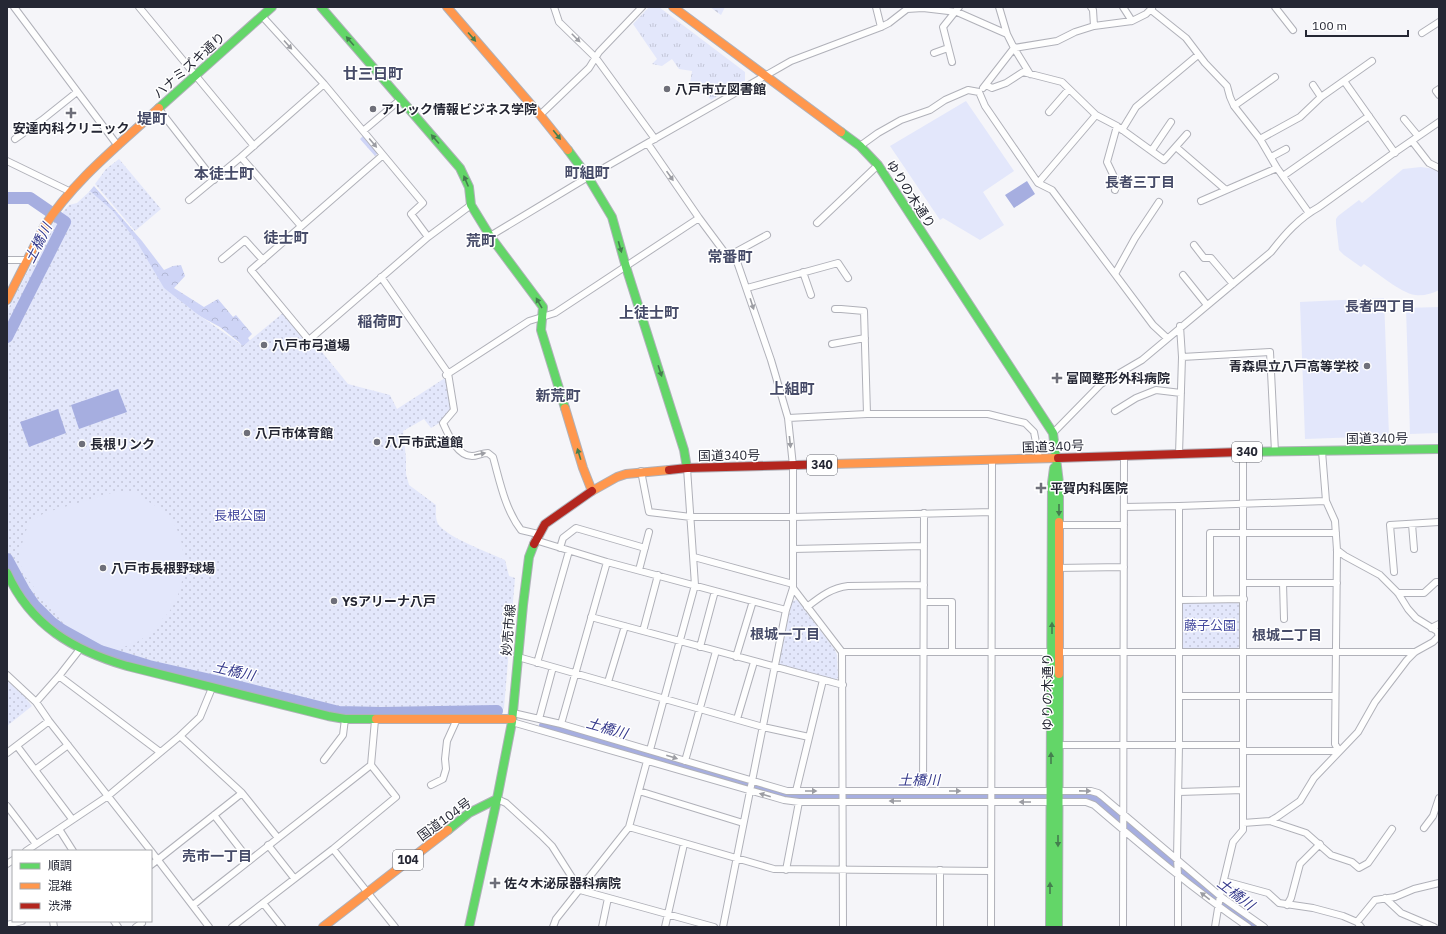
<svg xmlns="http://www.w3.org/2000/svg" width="1446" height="934" viewBox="0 0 1446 934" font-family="'IBM Plex Sans','Noto Sans JP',sans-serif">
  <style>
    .grass { fill: url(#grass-tufts) }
    .forest { fill: url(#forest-crowns) }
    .cemetery { fill: url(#cemetery-stones) }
    .park { fill: url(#park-dots) }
    .pitch { fill: #e3e7fb }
    .water { fill: #a6aee0 }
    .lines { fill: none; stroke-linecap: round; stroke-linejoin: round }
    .river { stroke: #a6aee0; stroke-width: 12 }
    .street-casing { stroke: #b0b1b9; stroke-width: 8 }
    .fast-casing { stroke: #b0b1b9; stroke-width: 10 }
    .slow-casing { stroke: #b0b1b9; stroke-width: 10 }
    .jam-casing { stroke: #b0b1b9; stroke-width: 10 }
    .street { stroke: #fefefe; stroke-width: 6 }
    .fast { stroke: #63d668; stroke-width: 8 }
    .slow { stroke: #ff974d; stroke-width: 8 }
    .jam { stroke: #b3261e; stroke-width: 8 }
    .oneway { fill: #447e4e }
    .oneway2 { fill: #9c9da3 }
    .poi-dot { fill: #6e6f79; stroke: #fff; stroke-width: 1.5 }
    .labels { text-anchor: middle; stroke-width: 3; stroke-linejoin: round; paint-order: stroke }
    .shield { fill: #fff; stroke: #666871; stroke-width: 1 }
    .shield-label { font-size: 12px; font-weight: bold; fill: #252734 }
    .street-label { font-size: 13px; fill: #252734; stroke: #fff }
    .poi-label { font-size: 13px; font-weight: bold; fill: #252734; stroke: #fff; text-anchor: start }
    .park-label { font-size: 13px; fill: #43499e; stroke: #fff }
    .neighbourhood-label { font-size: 14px; font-weight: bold; fill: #464b68; stroke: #fff }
    .water-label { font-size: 14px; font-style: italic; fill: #34388b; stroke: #fff }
    .quarter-label { font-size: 15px; font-weight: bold; fill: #464b68; stroke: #fff }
  </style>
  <defs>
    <pattern id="grass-tufts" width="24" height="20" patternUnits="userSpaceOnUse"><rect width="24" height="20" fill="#e3e7fb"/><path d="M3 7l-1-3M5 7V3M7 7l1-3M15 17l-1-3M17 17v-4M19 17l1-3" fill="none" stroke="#c3c6d8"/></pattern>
    <pattern id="forest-crowns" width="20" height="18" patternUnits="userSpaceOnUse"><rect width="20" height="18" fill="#ced4f6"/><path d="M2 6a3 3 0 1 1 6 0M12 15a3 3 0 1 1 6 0" fill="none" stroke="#b1b6d4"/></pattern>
    <pattern id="cemetery-stones" width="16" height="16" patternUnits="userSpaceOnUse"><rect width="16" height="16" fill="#e3e7fb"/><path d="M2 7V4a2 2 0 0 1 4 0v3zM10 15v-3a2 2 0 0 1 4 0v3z" fill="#c3c6d8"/></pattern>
    <pattern id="park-dots" width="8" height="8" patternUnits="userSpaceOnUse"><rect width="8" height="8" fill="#e3e7fb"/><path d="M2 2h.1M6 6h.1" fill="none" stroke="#c3c6d8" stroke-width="1.8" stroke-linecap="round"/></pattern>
  </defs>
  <rect width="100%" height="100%" fill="#f5f5f9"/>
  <path class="grass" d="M 649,7 L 659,7 L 745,72 L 745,81 L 711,100 L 707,95 L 698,93 L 690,83 L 692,71 L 679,69 L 672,59 L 662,66 L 652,64 L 657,59 L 633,24 Z"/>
  <path class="forest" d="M 364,135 L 377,151 L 378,153 L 375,156 L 360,139 Z
    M 94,186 L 142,241 L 164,270 L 173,266 L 181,265 L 185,276 L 174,288 L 204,307 L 218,299 L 233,317 L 236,315 L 252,334 L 248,338 L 262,359 L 249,356 L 240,343 L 220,327 L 194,313 L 162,288 L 89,192 Z"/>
  <path class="cemetery" d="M 710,7 L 725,7 L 721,15 Z"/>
  <path class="park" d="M 119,159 L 161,209 L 135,231 L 95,184 L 106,169 Z
    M 90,191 L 113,211 L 137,242 L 164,288 L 196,313 L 243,346 L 283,313 L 308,343 L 313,341 L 348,384 L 390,395 L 397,409 L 445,378 L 447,381 L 452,409 L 441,422 L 431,428 L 424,419 L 403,431 L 406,458 L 406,474 L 409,485 L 436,505 C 436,511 435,518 438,524 C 448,538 488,552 505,560 L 509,576 L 515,578 L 504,708 L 501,712 L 454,711 L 452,714 L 339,714 L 221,685 L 150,669 L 109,656 L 74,640 L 59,630 L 43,616 L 23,592 L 7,562 L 7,311 L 54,222 L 69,205 L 77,203 Z
    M 797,600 L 835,650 L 837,655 L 838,678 L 835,680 L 781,666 L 779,664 L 792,601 Z
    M 1183,602 L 1237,602 L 1239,604 L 1239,647 L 1236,649 L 1181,648 L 1181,604 Z
    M 7,681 L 24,696 L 32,706 L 7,726 Z"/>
  <path class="pitch" d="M 966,101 L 1014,171 L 983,192 L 1004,225 L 980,240 L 943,218 L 940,220 L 890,146 Z
    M 1421,167 L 1435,169 L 1439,171 L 1439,290 C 1432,294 1423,296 1415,295 C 1401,293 1376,272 1364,264 L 1361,267 L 1344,255 L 1339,250 L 1336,224 L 1336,219 L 1338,216 L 1359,200 L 1362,203 L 1403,169 Z
    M 1384,298 L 1389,436 L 1305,439 L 1300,302 Z
    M 1439,307 L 1439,433 L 1410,434 L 1406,308 Z
    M 118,491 L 138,491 L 139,497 C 148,502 160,507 167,514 C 188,537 188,577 174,604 C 171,611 164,617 159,623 C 147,638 130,650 109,647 C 104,647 97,643 92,640 L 90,644 L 73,635 L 24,575 C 24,570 21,568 20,563 C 18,556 25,531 29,524 C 33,518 39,517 44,513 Z"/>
  <path class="water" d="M 1027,181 L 1035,194 L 1014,208 L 1005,195 Z
    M 118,389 L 127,412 L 79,429 L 71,405 Z
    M 58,409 L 66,433 L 29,447 L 20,422 Z"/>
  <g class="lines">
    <path class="river" d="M 7,198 L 30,198 L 65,222 L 7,337
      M 7,559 L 25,592 L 34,605 L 51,622 L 62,630 L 100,651 L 149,666 L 224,683 L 339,712 L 381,713 L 497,711
      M 545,726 L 789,796 L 993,796 L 1093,795 L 1230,910 L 1256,927"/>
    <g class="street-casing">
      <path id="street" d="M 14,7 L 118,146
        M 139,7 L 254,146
        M 554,7 L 559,22 L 596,58 L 655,139
        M 876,7 L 881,27
        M 999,7 L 1007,34
        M 1091,7 L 1093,10 L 1094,26
        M 1123,7 L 1132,21
        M 1275,7 L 1293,30
        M 1151,10 L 1186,38 L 1205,63 L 1227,86 L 1230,97 L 1234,106 L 1260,139 L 1277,168 L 1309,213
        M 262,16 L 324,84 L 423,203 L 411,214 L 428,237
        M 1422,33 L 1439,22
        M 934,53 L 948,48
        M 952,62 L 943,27 L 959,7
        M 1344,81 L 1395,153
        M 986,85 L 992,88 L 1006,83 L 1023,72 L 1062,82 L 1096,115 L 1117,126 L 1164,160 L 1187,134
        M 983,88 L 1014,48 L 1057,41 L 1075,32 L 1094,26 L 1132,21 L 1146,14 L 1152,8
        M 1439,89 L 1436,91 L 1439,95
        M 979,92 L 985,106 L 1038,183 L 1052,190 L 1153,325 L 1167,338
        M 1321,97 L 1372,61
        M 1234,106 L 1275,77
        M 158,108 L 214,180
        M 1049,112 L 1069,89
        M 540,115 L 589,68 L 599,52 L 642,7
        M 1404,119 L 1418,136
        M 1122,130 L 1136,107 L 1198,55
        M 363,131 L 401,99
        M 15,139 L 42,120 L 77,92
        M 1260,139 L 1300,117 L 1321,97 L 1313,85
        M 1412,141 L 1429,163 L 1439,168
        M 648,144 L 699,218 L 725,253 L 734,253 L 771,360 L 788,418 L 793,466 L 793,588 L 786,610 L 723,927
        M 860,146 L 878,133 L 901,120 L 930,110 L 945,100 L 968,90 L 979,92
        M 1176,147 L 1226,190
        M 1152,150 L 1171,122
        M 383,155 L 251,270 L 309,340 L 428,237 L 471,205
        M 241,157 L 301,226
        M 1271,157 L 1286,149
        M 7,161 L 71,192
        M 1283,176 L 1369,116
        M 1038,183 L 1096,115
        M 1115,190 L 1117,183 L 1107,162 L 1117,126
        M 189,200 L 241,157 L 324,84
        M 1201,201 L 1277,168
        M 817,223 L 878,165
        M 490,236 L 588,177 L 791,61 L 881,27 L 889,23 L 907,9 L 923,8 L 957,12 L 1007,34 L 1014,48 L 1030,74
        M 1194,245 L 1204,258 L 1211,258 L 1233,284
        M 734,253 L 767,235
        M 222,259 L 245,240 L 263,260
        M 7,260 L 28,260
        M 803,272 L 811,295
        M 1115,274 L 1135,238 L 1159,202
        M 1183,275 L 1207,305
        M 381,277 L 448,373 L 454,410 L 443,423 C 448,434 457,456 472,456 C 477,456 482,453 488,453 L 493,457 C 500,482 505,509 521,530 L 538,534
        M 747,288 L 838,263 L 848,278
        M 835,309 L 841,309 L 864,311 L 867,414
        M 832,344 L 865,338
        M 1182,357 L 1270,352 L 1275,452
        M 446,375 L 529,321 L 555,313 L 699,218
        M 1115,411 L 1136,398 L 1156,390 L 1181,393
        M 788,418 L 867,414 L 988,414 L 1025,423 L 1034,432 L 1039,458
        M 1053,433 L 1101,384 L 1142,360 L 1271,252 C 1285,234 1299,218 1319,207 L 1391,155 L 1439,122
        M 1179,454 L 1182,357 L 1180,326
        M 641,471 L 649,512 L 691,517 L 793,517 L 992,512
        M 1124,507 L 1179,506 L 1326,501
        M 1412,524 L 1414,549
        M 1059,525 L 1124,525
        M 535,540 L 607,562 L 786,610
        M 560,548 L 563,538 L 576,528 L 645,548
        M 793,549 L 924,546
        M 694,557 L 793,584
        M 1056,568 L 1124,567
        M 639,570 L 649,532
        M 1394,572 L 1390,525 L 1439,522
        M 1244,583 L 1337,583
        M 1283,583 L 1284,619
        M 793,588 L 842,652 L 1415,652
        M 1398,593 L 1424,593 L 1436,582 L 1439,582
        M 1210,599 L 1210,533 L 1336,533
        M 1179,600 L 1244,599
        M 924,602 L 952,602 L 952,651
        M 807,607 C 820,597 831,588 848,586 L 924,585
        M 591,617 L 843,685
        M 1431,628 L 1439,624
        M 643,631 L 658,575
        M 700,647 L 715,591
        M 842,652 L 843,927
        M 518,657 L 763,727 L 809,737
        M 736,657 L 753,601
        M 537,663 L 569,551
        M 7,675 L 36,702 L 49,721 L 151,851
        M 59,676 L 160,752
        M 608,682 L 625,626
        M 1179,696 L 1335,696
        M 36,702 L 59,676 L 80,649
        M 513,713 L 561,724 L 787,791 L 1091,791 L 1098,793 L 1102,796 L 1220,896 L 1264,927
        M 539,719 L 553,667
        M 737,719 L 754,662
        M 512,722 L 784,800 L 799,802 L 1086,802 L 1094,805 C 1144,848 1194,890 1248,927
        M 561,724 L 607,562
        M 180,736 L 242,793 L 278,838
        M 1059,745 L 1243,745
        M 17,746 L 72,819
        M 650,750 L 695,585 L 687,468
        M 1243,751 L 1339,751 L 1335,744 L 1337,550 L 1335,521 L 1326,501 L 1322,451
        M 7,753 L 49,721
        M 324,760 L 343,735 L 345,719
        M 685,761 L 716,651
        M 35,770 L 68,745
        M 431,785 L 443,779 L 446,769 L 445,759 L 447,741 L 457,719
        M 639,791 L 743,823
        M 796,791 L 823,680
        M 923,791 L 924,513
        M 1179,792 L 1243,790
        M 497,799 L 506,803 L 541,835 L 552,846 L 580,890 L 714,927
        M 7,806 L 36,844
        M 214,815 L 249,860
        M 1270,821 L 1306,833 L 1331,855 L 1352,862 L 1359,868 L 1368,863 L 1392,829
        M 1243,823 L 1270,821 L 1277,817 L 1300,801 L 1314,778 L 1358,732 L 1375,702 L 1407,660 L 1415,652 L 1433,642 L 1439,636 L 1437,631 L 1416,618 L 1408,609 L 1398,593 L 1380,575 L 1345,556 L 1337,550
        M 629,827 L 774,869 L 991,871
        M 1424,828 L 1433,816 L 1439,798
        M 59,829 L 73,851
        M 268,845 L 294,878
        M 333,849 L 395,927
        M 26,851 L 108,796 L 180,736 L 200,717 L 212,688
        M 151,851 L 209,927
        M 7,864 L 13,860
        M 151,865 L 242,793
        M 786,870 L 799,802
        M 940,870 L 940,927
        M 1224,881 L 1268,893 L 1279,903 L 1313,908 L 1343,916 L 1357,922 L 1361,927
        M 1385,898 L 1401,913 L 1434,927
        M 263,903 L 282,927
        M 193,905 L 371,765 L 375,720
        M 1287,905 L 1291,898 L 1300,864 L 1320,844
        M 53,921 L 54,927
        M 114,921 L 118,927
        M 1357,922 L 1375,900 L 1395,897 L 1414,889 L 1439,883
        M 7,925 L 22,921
        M 136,927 L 142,923
        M 232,927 L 333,849 L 396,797 L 371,765
        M 553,927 L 556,919 L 629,827 L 647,761
        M 602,927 L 608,898
        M 665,927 L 684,844
        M 991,927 L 992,460
        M 1123,927 L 1124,455
        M 1178,927 L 1178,875 L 1177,859 L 1179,745 L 1179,506
        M 1215,927 L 1220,896 L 1233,842 L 1243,830 L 1243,452"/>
    </g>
    <g class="fast-casing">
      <path id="fast" d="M 321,7 L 460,168 L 469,187 L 471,205 L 490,236 L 543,307 L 541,330 L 565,408
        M 159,108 L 272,7
        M 841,132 L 860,146 L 878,165 L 1053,433 L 1059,483 L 1059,522
        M 568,150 L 588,177 L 612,217 L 626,267 L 684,450 L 687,468
        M 1241,452 L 1439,449
        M 7,573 C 31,626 73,650 127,666 L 328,716 L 345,719 L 376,719
        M 497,799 L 512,722 L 523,605 L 529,557 L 534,544
        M 448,830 L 469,813 L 497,799
        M 469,927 L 497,799
        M 1050,927 L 1052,483 L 1054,468
        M 1058,927 L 1059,674"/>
    </g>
    <g class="slow-casing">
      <path id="slow" d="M 447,7 L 540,115 L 568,150
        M 673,7 L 841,132
        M 7,300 L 44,227 C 73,181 120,144 159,108
        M 565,408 L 583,468 L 592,491 L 617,477 L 626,474 L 669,470
        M 832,464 L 1058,458
        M 1059,674 L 1059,522
        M 376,719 L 512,719
        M 323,927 L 448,830"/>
    </g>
    <g class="jam-casing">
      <path id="jam" d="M 1058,458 L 1241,452
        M 669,470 L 687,468 L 832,464
        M 534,544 L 545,524 L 592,491"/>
    </g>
    <use href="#street" class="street"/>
    <use href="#fast" class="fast"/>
    <use href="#slow" class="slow"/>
    <use href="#jam" class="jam"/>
  </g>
  <defs><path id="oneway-solid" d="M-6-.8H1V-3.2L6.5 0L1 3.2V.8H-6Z"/></defs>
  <g class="oneway">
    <use href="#oneway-solid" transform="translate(472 37) rotate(49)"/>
    <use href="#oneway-solid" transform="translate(350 41) rotate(-131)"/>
    <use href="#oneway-solid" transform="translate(557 135) rotate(51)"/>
    <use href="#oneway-solid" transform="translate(435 139) rotate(-131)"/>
    <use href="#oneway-solid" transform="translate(466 181) rotate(-113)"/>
    <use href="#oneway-solid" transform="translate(620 247) rotate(74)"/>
    <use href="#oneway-solid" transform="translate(539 303) rotate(-120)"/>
    <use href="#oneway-solid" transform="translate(660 371) rotate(72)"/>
    <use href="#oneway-solid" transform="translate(579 454) rotate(-107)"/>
    <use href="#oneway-solid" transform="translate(1059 510) rotate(90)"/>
    <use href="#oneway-solid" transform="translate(1052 628) rotate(-90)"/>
    <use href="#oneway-solid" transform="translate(1051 758) rotate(-90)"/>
    <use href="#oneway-solid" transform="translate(1058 841) rotate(90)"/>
    <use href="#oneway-solid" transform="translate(1050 888) rotate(-90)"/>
  </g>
  <g class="oneway2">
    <use href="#oneway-solid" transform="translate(576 38) rotate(45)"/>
    <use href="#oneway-solid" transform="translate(288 45) rotate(48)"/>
    <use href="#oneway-solid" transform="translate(373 143) rotate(50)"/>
    <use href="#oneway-solid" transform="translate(670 176) rotate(55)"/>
    <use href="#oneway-solid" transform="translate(752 304) rotate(72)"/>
    <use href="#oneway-solid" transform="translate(790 442) rotate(84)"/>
    <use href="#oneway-solid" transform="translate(480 454) rotate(-10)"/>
    <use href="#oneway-solid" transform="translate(672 757) rotate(17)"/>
    <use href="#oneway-solid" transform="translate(811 791)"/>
    <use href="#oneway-solid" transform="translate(955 791)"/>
    <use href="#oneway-solid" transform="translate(1085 791) rotate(1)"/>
    <use href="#oneway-solid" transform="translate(765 795) rotate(-164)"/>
    <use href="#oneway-solid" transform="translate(895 801) rotate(-180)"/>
    <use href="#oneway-solid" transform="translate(1025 802) rotate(-180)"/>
    <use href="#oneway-solid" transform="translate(1205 896) rotate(-142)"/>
  </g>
  <g class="poi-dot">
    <circle cx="667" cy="89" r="4"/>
    <circle cx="373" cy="109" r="4"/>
    <path d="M69 107h4v4h4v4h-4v4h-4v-4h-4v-4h4z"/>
    <circle cx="264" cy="345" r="4"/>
    <circle cx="1367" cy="366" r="4"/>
    <path d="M1055 372h4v4h4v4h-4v4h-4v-4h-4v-4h4z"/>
    <circle cx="247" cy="433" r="4"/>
    <circle cx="377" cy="442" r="4"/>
    <circle cx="82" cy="444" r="4"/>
    <path d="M1039 482h4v4h4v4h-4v4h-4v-4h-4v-4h4z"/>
    <circle cx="103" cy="568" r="4"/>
    <circle cx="334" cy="601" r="4"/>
    <path d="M493 877h4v4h4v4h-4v4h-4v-4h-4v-4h4z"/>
  </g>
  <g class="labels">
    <g class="shield">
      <rect x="1232" y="442" width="30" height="20" rx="3"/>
      <rect x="807" y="455" width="30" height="20" rx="3"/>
      <rect x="393" y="850" width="30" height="20" rx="3"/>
    </g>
    <g class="shield-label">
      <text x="1247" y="456">340</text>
      <text x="822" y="469">340</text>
      <text x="408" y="864">104</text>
    </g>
    <g class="street-label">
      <text transform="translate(189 65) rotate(-42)" y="5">ハナミズキ通り</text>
      <text transform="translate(911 194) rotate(57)" y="5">ゆりの木通り</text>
      <text transform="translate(1377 438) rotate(-1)" y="5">国道340号</text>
      <text transform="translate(1053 446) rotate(-2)" y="5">国道340号</text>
      <text transform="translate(729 455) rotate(-1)" y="5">国道340号</text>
      <text transform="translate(508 630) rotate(-85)" y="5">妙売市線</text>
      <text transform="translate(1047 692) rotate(-90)" y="5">ゆりの木通り</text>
      <text transform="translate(444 819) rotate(-36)" y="5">国道104号</text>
    </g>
    <g class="poi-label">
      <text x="675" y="94">八戸市立図書館</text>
      <text x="381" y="114">アレック情報ビジネス学院</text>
      <text x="71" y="133" text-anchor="middle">安達内科クリニック</text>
      <text x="272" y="350">八戸市弓道場</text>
      <text x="1359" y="371" text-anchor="end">青森県立八戸高等学校</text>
      <text x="1066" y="383">富岡整形外科病院</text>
      <text x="255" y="438">八戸市体育館</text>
      <text x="385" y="447">八戸市武道館</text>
      <text x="90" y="449">長根リンク</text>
      <text x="1050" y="493">平賀内科医院</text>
      <text x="111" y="573">八戸市長根野球場</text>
      <text x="342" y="606">YSアリーナ八戸</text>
      <text x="504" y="888">佐々木泌尿器科病院</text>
    </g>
    <g class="park-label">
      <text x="240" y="520">長根公園</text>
      <text x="1210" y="630">藤子公園</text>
    </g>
    <g class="neighbourhood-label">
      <text x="1140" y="187">長者三丁目</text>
      <text x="1380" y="311">長者四丁目</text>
      <text x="785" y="639">根城一丁目</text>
      <text x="1287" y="640">根城二丁目</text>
      <text x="217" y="861">売市一丁目</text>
    </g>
    <g class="water-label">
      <text transform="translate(38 243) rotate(-63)" y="5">土橋川</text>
      <text transform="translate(234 671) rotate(13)" y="5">土橋川</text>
      <text transform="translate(607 728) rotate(16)" y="5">土橋川</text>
      <text x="919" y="785">土橋川</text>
      <text transform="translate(1236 894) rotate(37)" y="5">土橋川</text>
    </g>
    <g class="quarter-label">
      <text x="373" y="79">廿三日町</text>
      <text x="152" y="124">堤町</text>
      <text x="587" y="178">町組町</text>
      <text x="224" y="179">本徒士町</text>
      <text x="286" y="243">徒士町</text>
      <text x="481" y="246">荒町</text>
      <text x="730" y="262">常番町</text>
      <text x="649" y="318">上徒士町</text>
      <text x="380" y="327">稲荷町</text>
      <text x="792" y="394">上組町</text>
      <text x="558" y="401">新荒町</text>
    </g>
  </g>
  <rect width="1446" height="934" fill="none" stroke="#252734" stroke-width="16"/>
  <rect x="12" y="850" width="140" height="72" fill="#ffffff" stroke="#a8a9ae"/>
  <rect x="20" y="863" width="20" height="6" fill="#63d668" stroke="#a8a9ae"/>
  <text x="48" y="870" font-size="12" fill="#252734">順調</text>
  <rect x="20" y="883" width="20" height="6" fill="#ff974d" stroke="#a8a9ae"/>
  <text x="48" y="890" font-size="12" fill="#252734">混雑</text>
  <rect x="20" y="903" width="20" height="6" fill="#b3261e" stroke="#a8a9ae"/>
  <text x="48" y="910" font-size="12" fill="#252734">渋滞</text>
  <path d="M1306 30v6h102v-6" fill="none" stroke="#252734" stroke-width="2"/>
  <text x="1312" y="30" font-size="12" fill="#252734" stroke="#ffffff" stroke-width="3" paint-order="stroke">100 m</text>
</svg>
